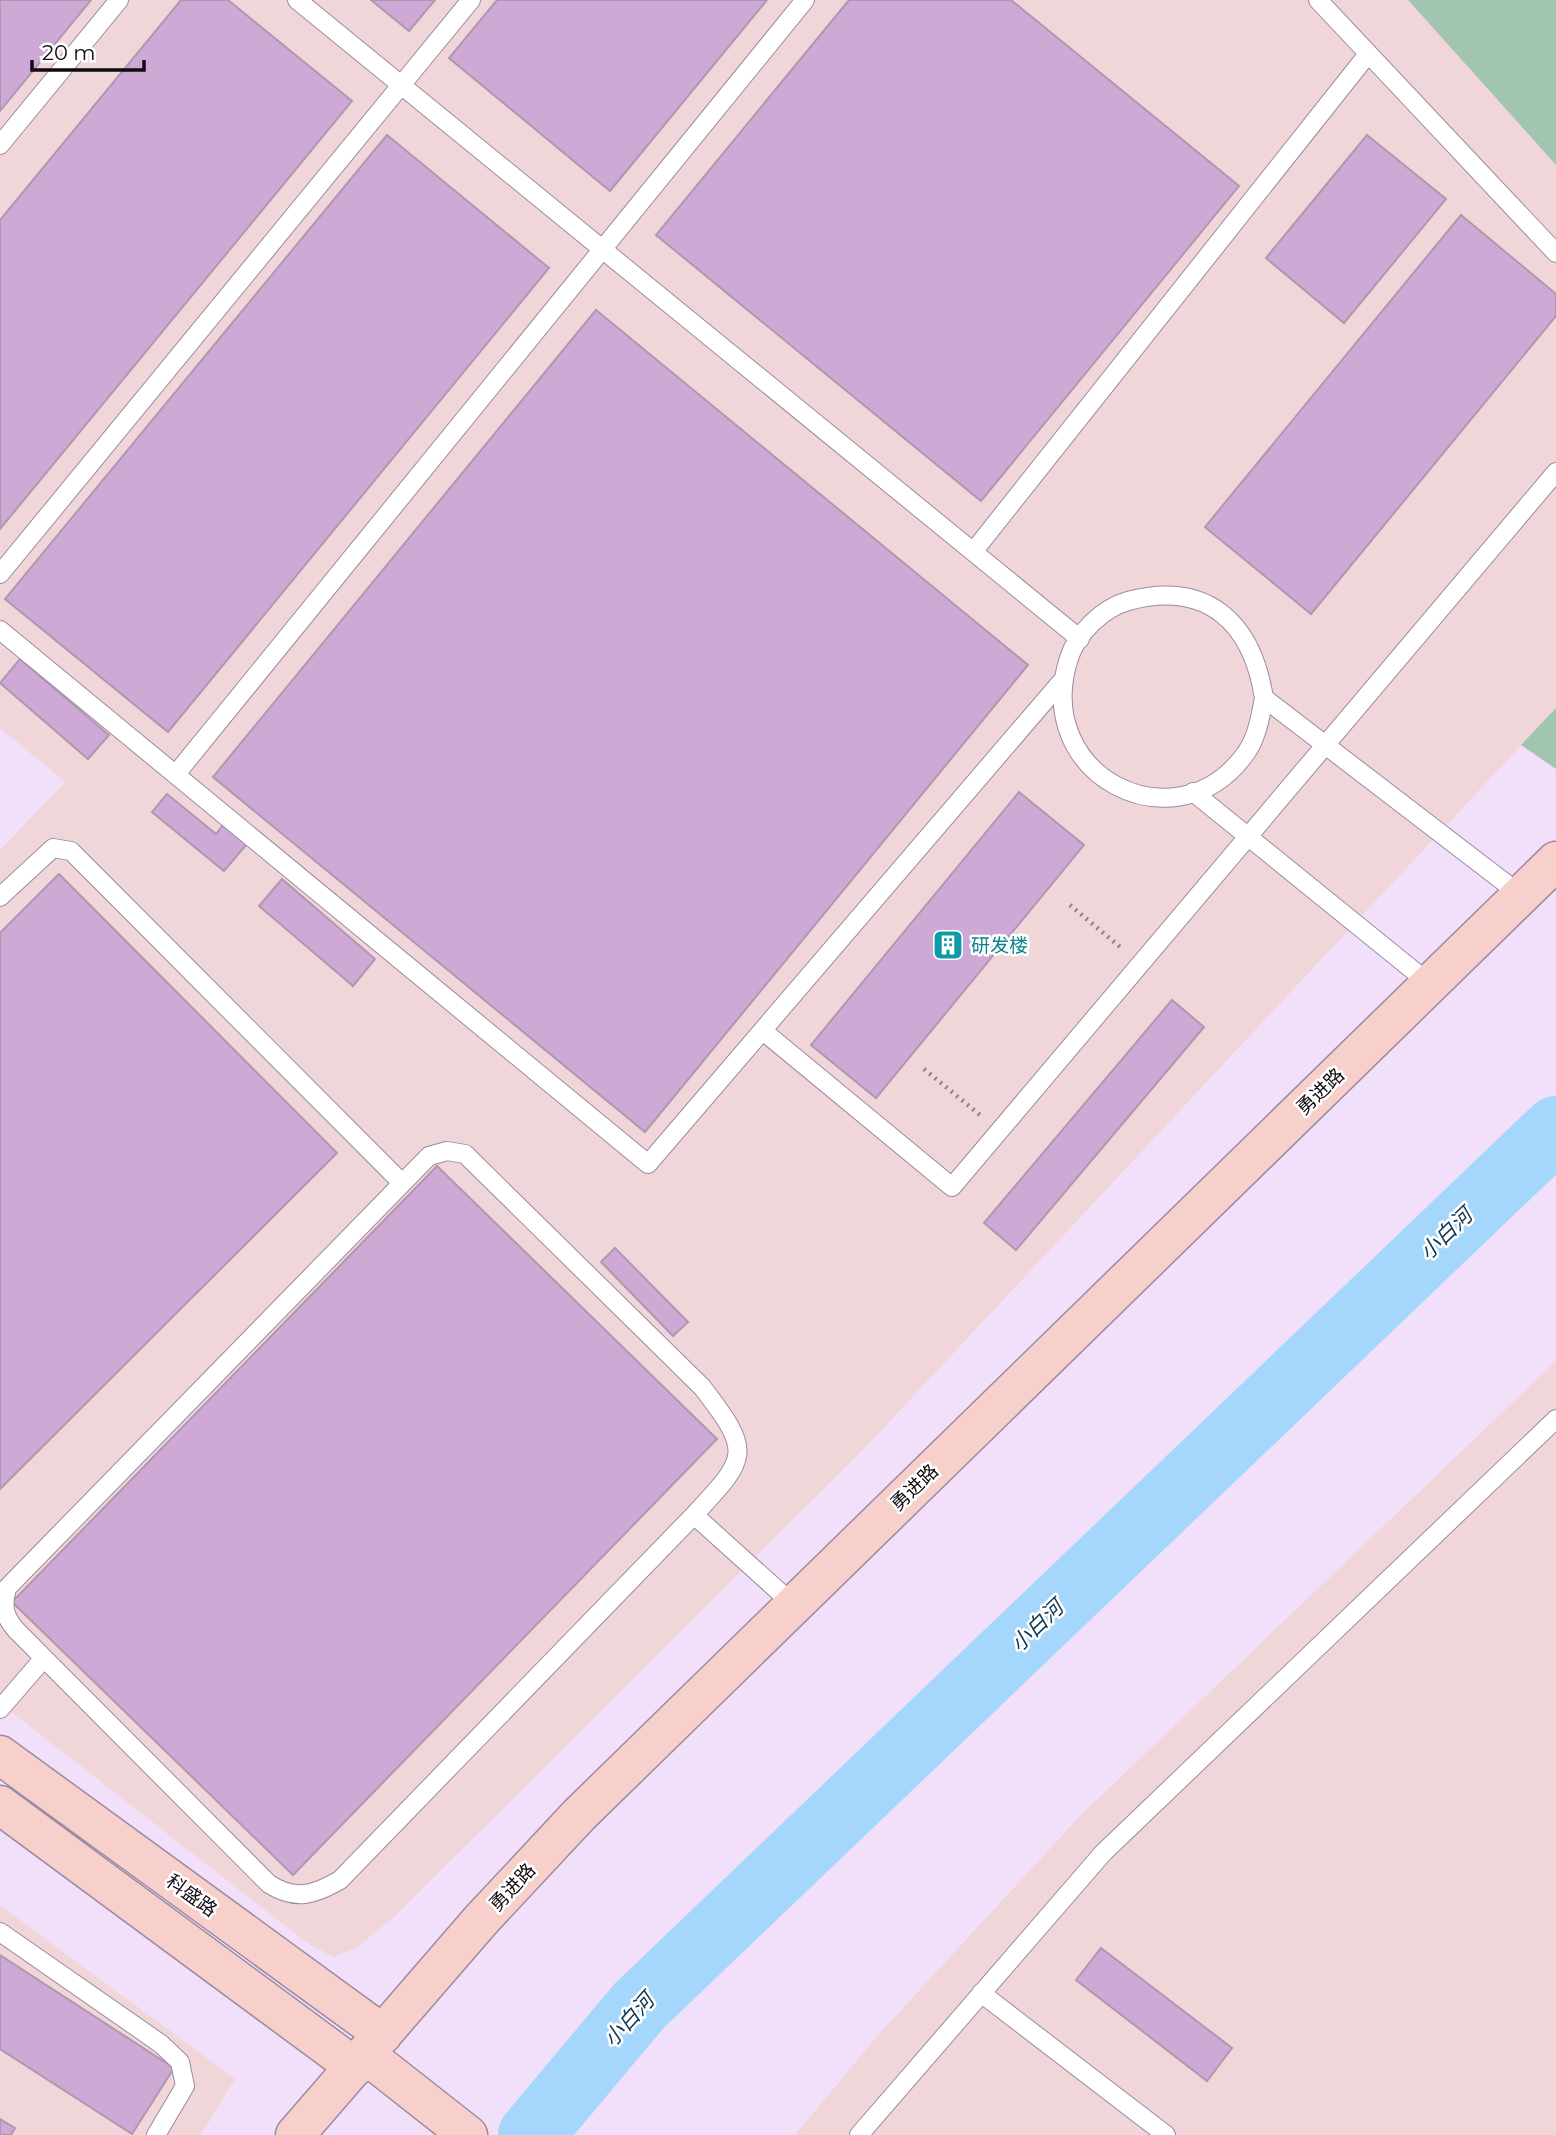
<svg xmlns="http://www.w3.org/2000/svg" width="1556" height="2135" viewBox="0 0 1556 2135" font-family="Montserrat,'Noto Sans SC',sans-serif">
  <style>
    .industrial { fill: #f1d6d9 }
    .green { fill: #a2c5b2 }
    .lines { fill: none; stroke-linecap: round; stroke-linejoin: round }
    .river { stroke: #a5d7fc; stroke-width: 66 }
    .building { fill: #cfa9d5; stroke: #ad98b0; stroke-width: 2 }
    .lane-casing { stroke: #9a8aa2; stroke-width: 20 }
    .secondary-casing { stroke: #9a8aa2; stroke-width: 41 }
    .path { stroke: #8c7f92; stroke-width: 4.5; stroke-dasharray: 2 5; stroke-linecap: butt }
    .lane { stroke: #fff; stroke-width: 18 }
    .secondary { stroke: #f8d0cb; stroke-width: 38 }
    .labels { text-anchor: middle; stroke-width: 5; stroke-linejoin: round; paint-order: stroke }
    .culture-label { font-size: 19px; fill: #0d838f; stroke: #fff; text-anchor: start }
    .street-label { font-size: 19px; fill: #100a13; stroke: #fff }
    .water-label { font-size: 21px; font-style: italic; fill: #0f374f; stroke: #fff }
  </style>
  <rect width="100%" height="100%" fill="#f2e0fb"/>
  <path class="industrial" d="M 0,0 L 1408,0 L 1556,165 L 1556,708 L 863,1450 L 392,1919 L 356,1948 L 333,1957 L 306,1942 L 0,1703 L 0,850 L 65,782 L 0,728 Z
    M 1556,1361 L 1556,2135 L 795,2135 L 879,2034 L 1082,1814 Z
    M 0,1905 L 235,2079 L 201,2135 L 0,2135 Z"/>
  <path class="green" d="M 1408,0 L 1556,0 L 1556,165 Z
    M 1556,708 L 1556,769 L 1521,745 Z"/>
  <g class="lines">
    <path class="river" d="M 531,2135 L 639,2006 L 1556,1129"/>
  </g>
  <path class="building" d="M 0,0 L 91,0 L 0,111 Z
    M 181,0 L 228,0 L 352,101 L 0,529 L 0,220 Z
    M 371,0 L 435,0 L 409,31 Z
    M 497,0 L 767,0 L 610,191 L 449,58 Z
    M 849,0 L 1011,0 L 1239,186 L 981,501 L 656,235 Z
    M 387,135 L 549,268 L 168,732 L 5,599 Z
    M 1367,135 L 1446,199 L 1344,323 L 1266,258 Z
    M 1461,215 L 1556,294 L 1556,316 L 1311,614 L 1205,527 Z
    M 596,310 L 1028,665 L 645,1132 L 213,777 Z
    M 20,659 L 109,735 L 88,759 L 0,683 Z
    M 1019,792 L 1084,845 L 876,1098 L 811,1045 Z
    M 167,794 L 216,834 L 223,825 L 247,844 L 224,871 L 152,812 Z
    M 59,874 L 337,1153 L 0,1489 L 0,933 Z
    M 282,879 L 375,959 L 353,986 L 259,906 Z
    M 1172,1000 L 1204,1027 L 1016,1250 L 984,1223 Z
    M 437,1166 L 717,1439 L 293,1875 L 12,1602 Z
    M 615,1248 L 688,1322 L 673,1336 L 601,1262 Z
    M 1101,1948 L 1232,2048 L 1207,2081 L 1076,1980 Z
    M 0,1955 L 174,2068 L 132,2134 L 0,2049 Z
    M 0,2119 L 15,2128 L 11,2135 L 0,2135 Z"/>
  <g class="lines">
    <g class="lane-casing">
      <path id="lane" d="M 297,0 L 1080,639
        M 1318,0 L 1556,253
        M 0,145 L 119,0
        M 973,552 L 1368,54
        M 0,574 L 471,0
        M 0,630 L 648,1164 L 1061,682
        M 1264,698 C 1260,718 1257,740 1243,757 C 1174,847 1031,776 1069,658 C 1077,633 1103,608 1128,601 C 1207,580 1252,622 1264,698 L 1521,895
        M 176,774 L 805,0
        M 1193,792 L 1430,984
        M 0,897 L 53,848 L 71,851 L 402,1183
        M 763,1031 L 952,1187 L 1556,472
        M 694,1515 L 340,1880 C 314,1895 296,1901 269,1884 L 16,1630 C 4,1616 2,1606 7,1588 L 429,1156 L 447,1151 L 465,1154 L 702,1387 C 753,1453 748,1457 694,1515 L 794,1605
        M 0,1709 L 44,1658
        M 0,1932 L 161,2044 L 180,2062 L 185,2086 L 156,2135
        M 981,1993 L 1166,2135
        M 859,2135 L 1103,1853 L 1556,1419"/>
    </g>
    <g class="secondary-casing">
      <path id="secondary" d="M 0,1755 L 383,2034
        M 0,1805 L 355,2067
        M 365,2054 L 468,2135
        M 295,2135 L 481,1920 L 579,1815 L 1556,861"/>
    </g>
    <path class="path" d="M 1070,905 L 1120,947
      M 924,1069 L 980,1115"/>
    <use href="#lane" class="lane"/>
    <use href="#secondary" class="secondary"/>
  </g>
  <defs>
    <g id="building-square" transform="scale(1.575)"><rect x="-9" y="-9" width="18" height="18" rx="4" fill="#0f9aa8" stroke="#fff"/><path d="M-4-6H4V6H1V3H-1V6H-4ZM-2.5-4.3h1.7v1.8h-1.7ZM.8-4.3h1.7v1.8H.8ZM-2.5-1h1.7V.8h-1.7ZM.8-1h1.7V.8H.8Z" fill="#fff"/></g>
  </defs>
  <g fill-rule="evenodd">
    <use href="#building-square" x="948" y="945"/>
  </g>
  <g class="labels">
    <g class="culture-label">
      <text x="971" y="952">研发楼</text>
    </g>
    <g class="street-label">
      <text transform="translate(1320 1091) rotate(-44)" y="7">勇进路</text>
      <text transform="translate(914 1487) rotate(-44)" y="7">勇进路</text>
      <text transform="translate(512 1887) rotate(-47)" y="7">勇进路</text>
      <text transform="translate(192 1895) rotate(36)" y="7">科盛路</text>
    </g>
    <g class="water-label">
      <text transform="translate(1446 1234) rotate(-44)" y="7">小白河</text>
      <text transform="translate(1037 1626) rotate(-44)" y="7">小白河</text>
      <text transform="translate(629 2020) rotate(-48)" y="7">小白河</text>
    </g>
  </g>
  <path d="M32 60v10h112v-10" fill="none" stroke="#100a13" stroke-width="3.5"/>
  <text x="42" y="60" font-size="21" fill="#100a13" stroke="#ffffff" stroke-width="5" paint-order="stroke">20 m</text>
</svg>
